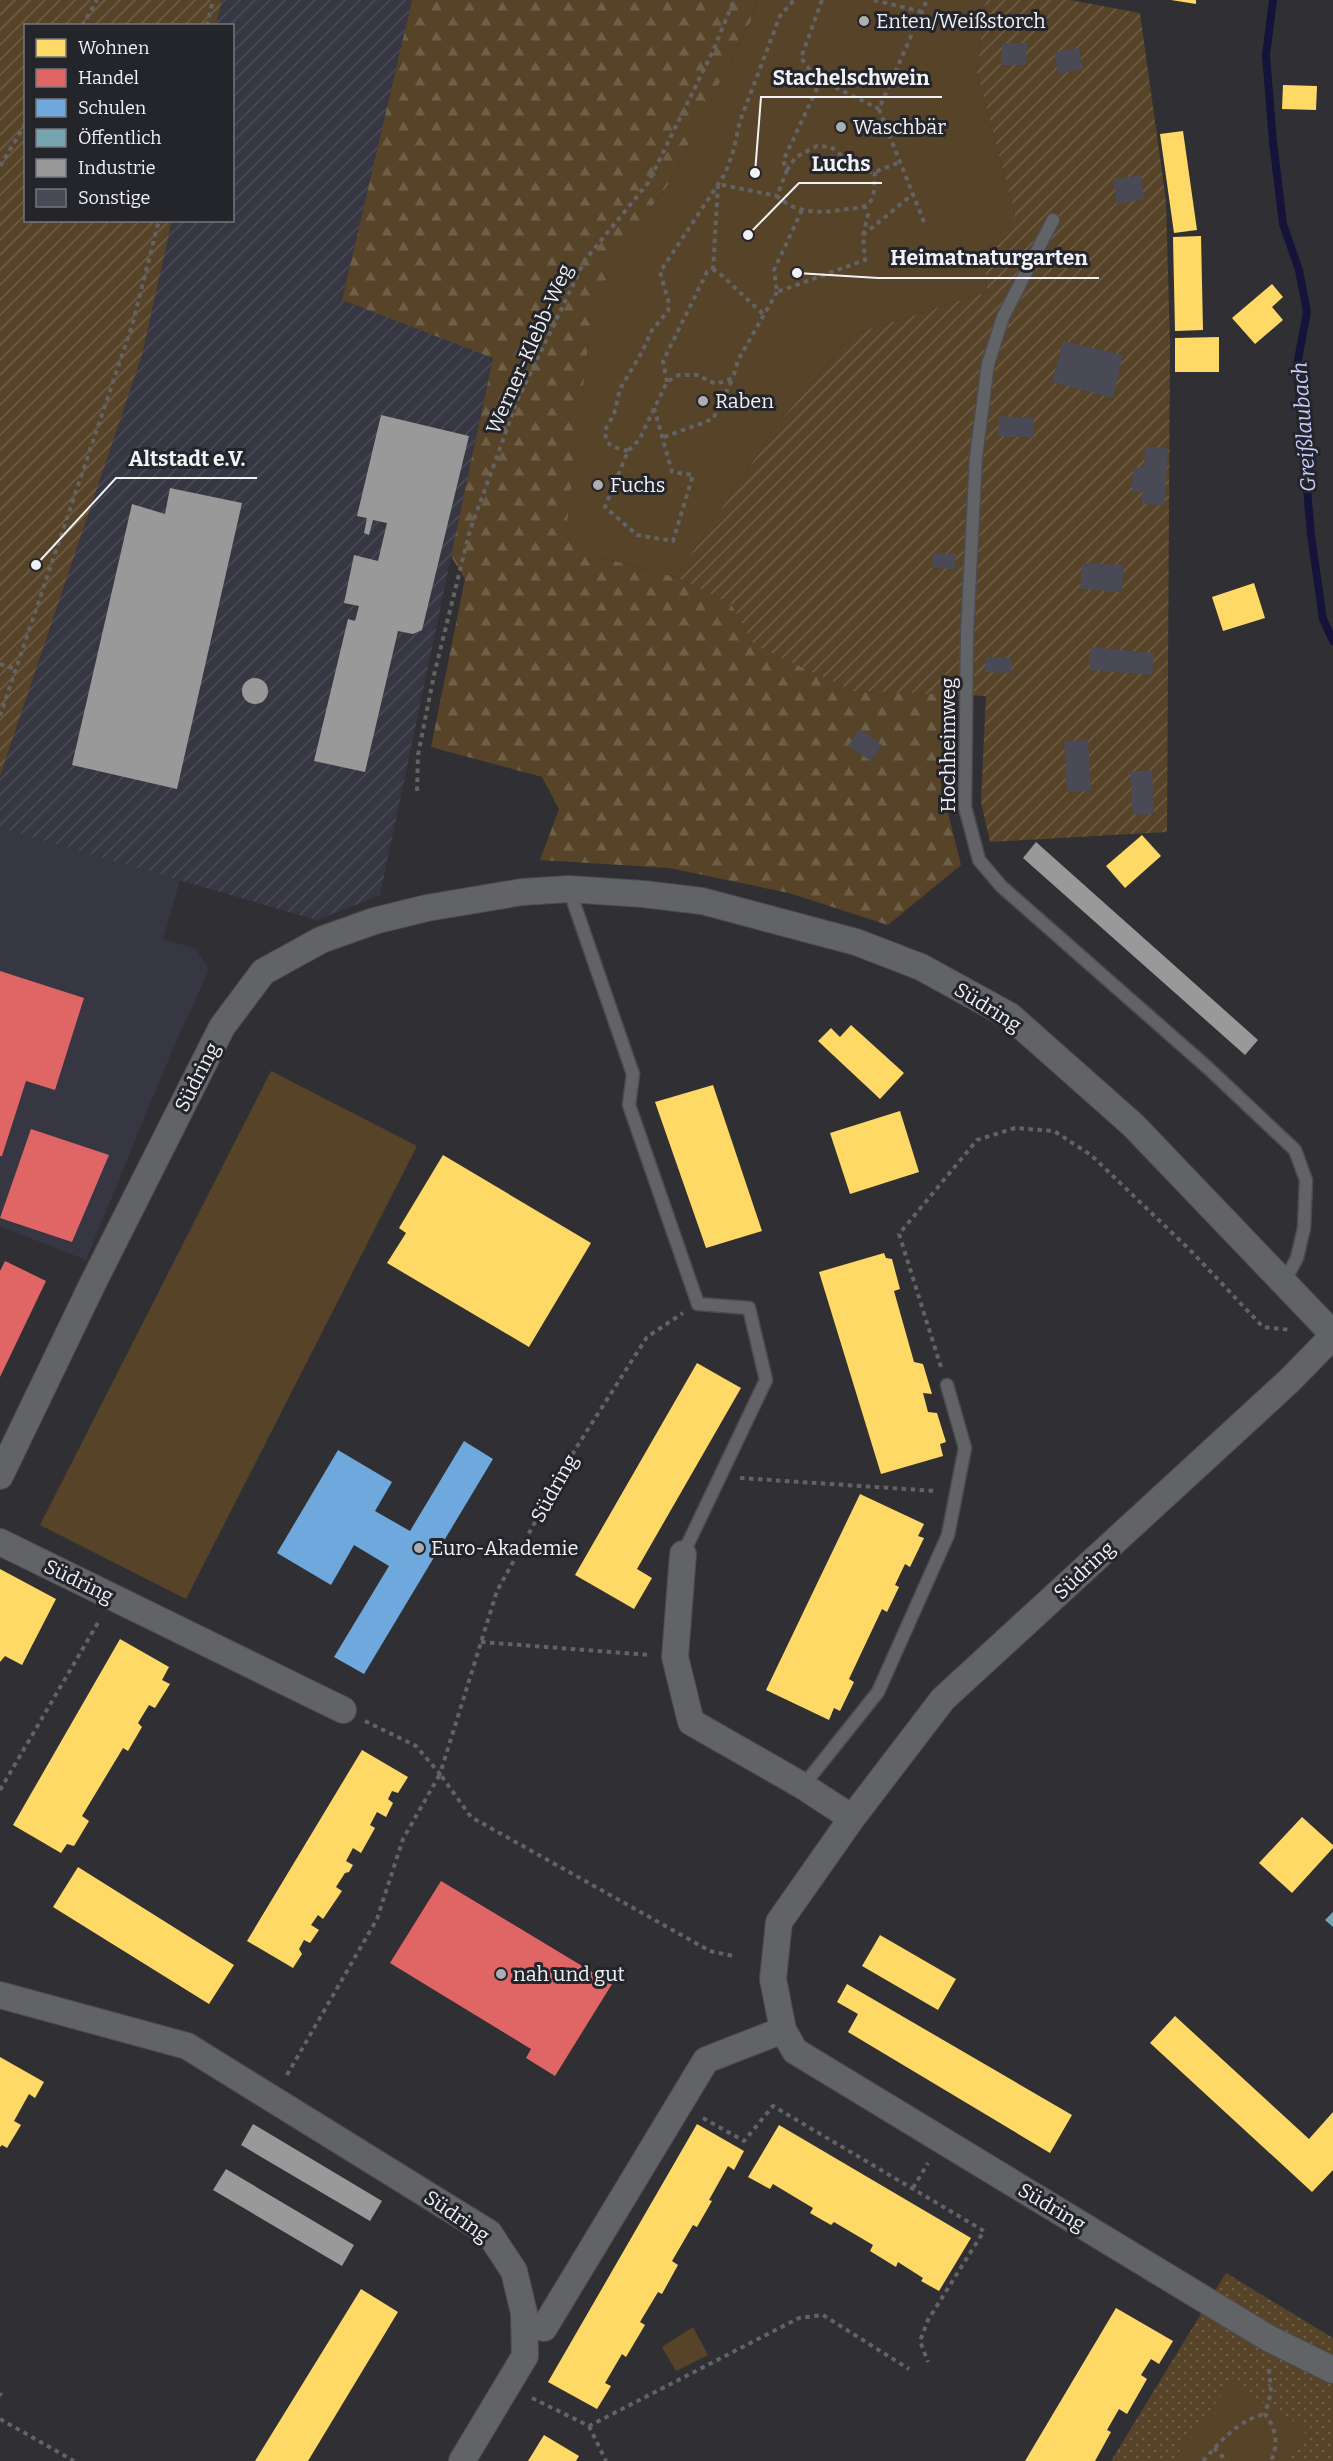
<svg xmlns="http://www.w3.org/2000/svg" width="1333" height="2461" viewBox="0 0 1333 2461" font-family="Bitter,serif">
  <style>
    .built { fill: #363742 }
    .industrial { fill: url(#industrial-furrows) }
    .grass { fill: url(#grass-dots) }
    .forest { fill: url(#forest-firs) }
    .park { fill: #564328 }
    .garden { fill: url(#garden-furrows) }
    .homes { fill: #ffd966 }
    .shops { fill: #e06666 }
    .schools { fill: #6fa8dc }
    .public { fill: #76a5af }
    .industry { fill: #999 }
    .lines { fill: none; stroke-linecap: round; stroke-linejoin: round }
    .stream { stroke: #16133b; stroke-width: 8 }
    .building { fill: #494a56 }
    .service-casing { stroke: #4c4c50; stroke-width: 15 }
    .minor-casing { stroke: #4c4c50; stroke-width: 28 }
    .path { stroke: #636365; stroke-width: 4; stroke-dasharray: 4.5 4.5; stroke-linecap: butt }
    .service { stroke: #626366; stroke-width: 12 }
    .minor { stroke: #626366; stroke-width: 26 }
    .poi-dot { fill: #adaeb2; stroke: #24252b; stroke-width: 2 }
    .labels { text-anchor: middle; stroke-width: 6; stroke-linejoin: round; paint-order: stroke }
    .poi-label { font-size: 20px; fill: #f1f2f6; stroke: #24252b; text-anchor: start }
    .street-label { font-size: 20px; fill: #f1f2f6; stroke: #24252b }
    .water-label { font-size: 21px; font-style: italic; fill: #c7ccfd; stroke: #24252b }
    .leader { fill: none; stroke: #f1f2f6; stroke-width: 2 }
    .callout-dot { fill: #f1f2f6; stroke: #24252b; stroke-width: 2 }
    .callout-label { font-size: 21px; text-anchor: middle; font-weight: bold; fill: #f1f2f6; stroke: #24252b; stroke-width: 6; stroke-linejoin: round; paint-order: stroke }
  </style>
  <defs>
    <pattern id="industrial-furrows" width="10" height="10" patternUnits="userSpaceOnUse" patternTransform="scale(1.5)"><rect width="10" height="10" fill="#363742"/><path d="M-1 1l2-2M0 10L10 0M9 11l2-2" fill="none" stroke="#4a4b55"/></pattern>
    <pattern id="grass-dots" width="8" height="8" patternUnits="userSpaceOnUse" patternTransform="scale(1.5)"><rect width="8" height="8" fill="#564328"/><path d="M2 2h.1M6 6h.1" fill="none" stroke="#6f5f48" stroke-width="1.8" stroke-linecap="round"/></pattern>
    <pattern id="forest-firs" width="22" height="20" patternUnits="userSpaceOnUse" patternTransform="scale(1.5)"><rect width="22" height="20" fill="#564328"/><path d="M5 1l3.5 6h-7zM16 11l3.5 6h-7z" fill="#6f5f48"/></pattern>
    <pattern id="garden-furrows" width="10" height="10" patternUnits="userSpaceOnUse" patternTransform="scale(1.5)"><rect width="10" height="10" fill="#564328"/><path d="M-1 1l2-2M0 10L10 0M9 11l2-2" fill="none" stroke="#6f5f48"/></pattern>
  </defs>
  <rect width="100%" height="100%" fill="#303034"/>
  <path class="built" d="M 0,828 L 180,880 L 163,939 L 196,949 L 209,970 L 171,1053 L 86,1260 L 0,1226 Z"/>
  <path class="industrial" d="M 222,0 L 412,0 L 342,300 L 493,357 L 380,895 L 317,920 L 0,828 L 0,776 L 142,355 L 172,221 L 232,220 L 232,26 L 216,25 Z"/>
  <path class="grass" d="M 1226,2273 L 1333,2338 L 1333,2461 L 1111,2461 Z"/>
  <path class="forest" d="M 412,0 L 758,0 L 751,21 L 668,185 L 619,252 L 600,557 L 676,577 L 731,604 L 755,645 L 853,691 L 943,694 L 941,785 L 961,865 L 888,925 L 789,893 L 669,868 L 540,860 L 559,809 L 542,777 L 431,747 L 465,579 L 451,556 L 493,358 L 342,300 Z"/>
  <path class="park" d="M 758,0 L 985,0 L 977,73 L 1015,215 L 984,254 L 987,292 L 852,335 L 778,424 L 676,577 L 600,557 L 567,524 L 592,311 L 619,252 L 668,185 L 751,21 Z
    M 271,1071 L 417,1146 L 186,1599 L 40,1525 Z
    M 693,2327 L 708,2355 L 676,2371 L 662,2347 Z
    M 1231,2383 L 1307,2430 L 1288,2461 L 1172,2461 Z"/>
  <path class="garden" d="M 0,0 L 222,0 L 216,25 L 26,26 L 26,220 L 172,221 L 142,355 L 0,776 Z
    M 985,0 L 1070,0 L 1140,13 L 1166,201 L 1170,343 L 1167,832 L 990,842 L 981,802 L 986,696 L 853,691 L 754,645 L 731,604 L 676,577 L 778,424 L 852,335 L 987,292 L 984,254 L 1015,215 L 977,73 Z"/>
  <path class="homes" d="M 1171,0 L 1196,0 L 1196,4 Z
    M 1283,85 L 1317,86 L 1316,110 L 1282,109 Z
    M 1183,131 L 1197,230 L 1174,233 L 1160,134 Z
    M 1201,236 L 1203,330 L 1175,331 L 1173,237 Z
    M 1272,284 L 1283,297 L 1272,307 L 1283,320 L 1255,344 L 1232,318 Z
    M 1219,337 L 1219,372 L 1175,372 L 1175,338 Z
    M 1254,583 L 1265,618 L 1223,631 L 1212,597 Z
    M 1142,835 L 1161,856 L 1125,888 L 1106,866 Z
    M 851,1025 L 904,1073 L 880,1099 L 818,1041 L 831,1028 L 840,1037 Z
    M 713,1085 L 762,1231 L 706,1248 L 655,1102 Z
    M 900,1111 L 919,1172 L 850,1194 L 830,1133 Z
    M 443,1155 L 591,1243 L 529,1347 L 387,1263 L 406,1233 L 399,1228 Z
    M 884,1253 L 886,1258 L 892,1259 L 900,1289 L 894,1291 L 914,1362 L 923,1364 L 932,1394 L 923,1393 L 928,1412 L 937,1413 L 946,1442 L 940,1444 L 943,1456 L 881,1474 L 819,1272 Z
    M 697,1363 L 741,1388 L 637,1569 L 652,1578 L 634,1609 L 575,1575 Z
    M 860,1494 L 924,1524 L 918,1536 L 924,1538 L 910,1567 L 905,1564 L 895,1585 L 899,1587 L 887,1612 L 882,1609 L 849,1679 L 854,1682 L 840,1711 L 834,1708 L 829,1720 L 766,1690 Z
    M 0,1569 L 56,1599 L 22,1665 L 5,1656 L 0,1662 Z
    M 120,1639 L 169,1667 L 162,1680 L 170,1684 L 155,1708 L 149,1705 L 138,1723 L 142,1727 L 128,1751 L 123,1748 L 82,1816 L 89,1821 L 74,1846 L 67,1844 L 61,1853 L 13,1825 Z
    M 362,1750 L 408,1777 L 398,1793 L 392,1791 L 388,1799 L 393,1803 L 386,1817 L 377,1812 L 370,1825 L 375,1828 L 361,1853 L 353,1848 L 346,1861 L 353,1865 L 349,1872 L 345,1873 L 336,1887 L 342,1891 L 323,1919 L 318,1915 L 311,1925 L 319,1930 L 310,1943 L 304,1940 L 299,1949 L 302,1954 L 293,1968 L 247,1941 Z
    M 1302,1817 L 1333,1845 L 1333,1848 L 1292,1893 L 1259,1863 Z
    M 78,1867 L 234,1965 L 209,2004 L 53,1907 Z
    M 880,1935 L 956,1979 L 938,2010 L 862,1966 Z
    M 847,1984 L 1072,2115 L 1050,2153 L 848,2032 L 858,2014 L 837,2002 Z
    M 1175,2016 L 1309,2139 L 1333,2112 L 1333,2170 L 1312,2192 L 1150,2043 Z
    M 0,2057 L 44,2082 L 35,2098 L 29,2094 L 14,2121 L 21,2125 L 7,2148 L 2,2145 L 0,2147 Z
    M 697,2124 L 744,2151 L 734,2170 L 728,2166 L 709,2200 L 712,2201 L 697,2227 L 693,2225 L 672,2261 L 678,2265 L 662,2294 L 658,2292 L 640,2322 L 645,2325 L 626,2357 L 622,2354 L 605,2383 L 611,2386 L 597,2409 L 548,2382 Z
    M 779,2125 L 971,2238 L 939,2291 L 921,2281 L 923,2278 L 898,2262 L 896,2267 L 870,2251 L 873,2245 L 834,2222 L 831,2225 L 810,2213 L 813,2208 L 773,2184 L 770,2189 L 748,2177 Z
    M 361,2289 L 398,2312 L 308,2461 L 255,2461 Z
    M 1116,2308 L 1173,2341 L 1159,2364 L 1151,2359 L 1141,2375 L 1147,2379 L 1127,2414 L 1119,2409 L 1107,2430 L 1111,2432 L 1095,2461 L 1025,2461 Z
    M 544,2435 L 579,2456 L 576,2461 L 528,2461 Z"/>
  <path class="shops" d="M 0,971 L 84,998 L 55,1090 L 26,1081 L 2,1156 L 0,1156 Z
    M 31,1129 L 109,1155 L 72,1242 L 0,1218 Z
    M 5,1261 L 46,1281 L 0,1377 L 0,1271 Z
    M 441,1881 L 612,1984 L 555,2076 L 526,2058 L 531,2049 L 390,1963 Z"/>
  <path class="schools" d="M 464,1441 L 493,1459 L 364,1674 L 334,1657 L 389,1566 L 354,1545 L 331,1585 L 277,1553 L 338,1450 L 392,1482 L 375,1511 L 410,1531 Z"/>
  <path class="public" d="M 1333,1912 L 1333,1927 L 1325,1920 Z"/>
  <path class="industry" d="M 381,415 L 469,436 L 422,630 L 413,634 L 398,631 L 365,772 L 314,761 L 348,619 L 355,621 L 359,606 L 344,603 L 354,555 L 378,561 L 387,523 L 373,520 L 369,535 L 364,533 L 367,518 L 357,516 Z
    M 170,488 L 242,503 L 177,789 L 72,765 L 132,504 L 165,514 Z
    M242 691a13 13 0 1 1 26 0a13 13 0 1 1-26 0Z
    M 1036,842 L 1258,1040 L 1245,1055 L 1023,858 Z
    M 253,2124 L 382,2201 L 370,2221 L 241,2145 Z
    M 226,2169 L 354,2245 L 342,2266 L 213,2190 Z"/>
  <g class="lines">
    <path class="stream" d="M 1273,0 L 1266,55 L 1273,142 L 1283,224 L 1299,270 L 1307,312 L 1297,365 L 1299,393 L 1308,437 L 1305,466 L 1311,535 L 1323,619 L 1333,641"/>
  </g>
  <path class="building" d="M 1002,43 L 1027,43 L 1026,65 L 1001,65 Z
    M 1079,48 L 1083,69 L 1058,74 L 1054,52 Z
    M 1141,175 L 1144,199 L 1117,204 L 1113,179 Z
    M 1063,341 L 1123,355 L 1113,398 L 1052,382 Z
    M 999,416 L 1034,418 L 1033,438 L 998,436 Z
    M 1145,447 L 1168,448 L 1164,505 L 1142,504 L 1142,492 L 1132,491 L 1133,467 L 1144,468 Z
    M 933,553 L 956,554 L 955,569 L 932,568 Z
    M 1082,563 L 1124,565 L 1122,592 L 1080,589 Z
    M 1091,647 L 1154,653 L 1152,675 L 1089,670 Z
    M 986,657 L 1012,658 L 1011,673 L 985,672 Z
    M 859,729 L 882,745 L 871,761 L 848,746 Z
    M 1088,740 L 1091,791 L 1067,792 L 1064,741 Z
    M 1152,770 L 1154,814 L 1133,815 L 1130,772 Z"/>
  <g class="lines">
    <g class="service-casing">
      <path id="service" d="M 1053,220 L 1003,317 L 988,364 L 976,457 L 967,632 L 965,807 L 979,860 L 1001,886 L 1208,1068 L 1295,1150 L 1306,1180 L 1304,1228 L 1297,1258 L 1284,1282
        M 569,889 L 633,1074 L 629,1105 L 698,1304 L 749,1308 L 766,1380 L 683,1554
        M 803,1786 L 878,1692 L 948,1535 L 965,1448 L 947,1385"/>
    </g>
    <g class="minor-casing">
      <path id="minor" d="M 1333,1336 L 1289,1381 L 943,1699 L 852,1818 L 779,1922 L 773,1979 L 783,2030 L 795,2051 L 1268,2338 L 1333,2370
        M 0,1476 L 93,1283 L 222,1027 L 263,972 L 321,940 L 374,921 L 427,908 L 522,892 L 569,889 L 643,894 L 702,901 L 856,942 L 921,967 L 1010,1016 L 1133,1125 L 1333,1334
        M 0,1542 L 343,1710
        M 683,1554 L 675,1657 L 691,1722 L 803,1786 L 852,1818
        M 0,1995 L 187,2046 L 489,2233 L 514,2271 L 524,2313 L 525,2356 L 462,2461
        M 544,2328 L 706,2060 L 783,2030"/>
    </g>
    <path class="path" d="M 822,0 L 801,58 L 815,77 L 879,109
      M 874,0 L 923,12
      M 898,17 L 917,26
      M 82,26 L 97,0
      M 207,26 L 213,0
      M 821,80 L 783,161 L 787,170 L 796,157 L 817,146 L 831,147 L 861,171 L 875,172 L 900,162
      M 0,166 L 26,123
      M 787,170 L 777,196 C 797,215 822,213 847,209 C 857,208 866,209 872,199 C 875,193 874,179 875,172
      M 802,210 L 774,270 L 777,292 L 865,260 L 863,235 L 868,215 L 865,207
      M 924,222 L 879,109 L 927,0
      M 863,235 L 913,194
      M 713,270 L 718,184 L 777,196
      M 667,382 L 663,361 L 707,272 L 713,270 L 717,271 L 764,315
      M 654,408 L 672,472 L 693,475 L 673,541 L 637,535 L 605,507 L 628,451 L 639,440 L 667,382 L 679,375 L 697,375 L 716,384 L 733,378 L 738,360 L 777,292
      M 664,437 L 713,419 L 733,378
      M 628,451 L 611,446 L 606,440 L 605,430 L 614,414 L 620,389 L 642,352 L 652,330 L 668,311 L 669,303 L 660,272 L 725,174 L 733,152 L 740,121 L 780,16 L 794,0
      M 0,664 L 16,669
      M 0,716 L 132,326 L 159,220
      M 417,791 L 418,755 L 434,675 L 470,530 L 518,399 L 585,260 L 648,183 L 713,51 L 734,0
      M 941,1367 L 899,1234 L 977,1140 L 1015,1128 L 1054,1131 L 1091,1155 L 1191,1251 L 1263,1327 L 1291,1330
      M 740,1478 L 936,1491
      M 481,1642 L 650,1655
      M 365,1721 L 416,1746 L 440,1774 L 497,1591 L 576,1448 L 647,1337 L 683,1313
      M 0,1790 L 99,1621
      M 287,2075 L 377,1919 L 403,1839 L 440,1774 L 471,1817 L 710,1951 L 733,1956
      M 703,2118 L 744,2141 L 773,2106 L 984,2231 L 928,2320 L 920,2341 L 928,2362
      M 913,2188 L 928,2163
      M 1269,2369 L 1271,2393 L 1265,2414 C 1276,2429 1279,2443 1271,2461
      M 0,2394 L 2,2395
      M 532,2398 L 589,2426 L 799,2318 L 823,2315 L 909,2369
      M 0,2419 L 74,2461
      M 589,2426 L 606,2461
      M 1214,2448 L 1227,2461
      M 1203,2461 C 1221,2441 1238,2420 1265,2414"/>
    <use href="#service" class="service"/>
    <use href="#minor" class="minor"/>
  </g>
  <g class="poi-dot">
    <circle cx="864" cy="21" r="6"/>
    <circle cx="841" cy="127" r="6"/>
    <circle cx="703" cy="401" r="6"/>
    <circle cx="598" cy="485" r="6"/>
    <circle cx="419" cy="1548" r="6"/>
    <circle cx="501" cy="1974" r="6"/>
  </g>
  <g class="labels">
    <g class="poi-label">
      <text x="876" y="28">Enten/Weißstorch</text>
      <text x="853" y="134">Waschbär</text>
      <text x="715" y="408">Raben</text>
      <text x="610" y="492">Fuchs</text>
      <text x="431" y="1555">Euro-Akademie</text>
      <text x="513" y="1981">nah und gut</text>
    </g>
    <g class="street-label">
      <text transform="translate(529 349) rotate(-66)" y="7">Werner-Klebb-Weg</text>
      <text transform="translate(948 745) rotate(-90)" y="7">Hochheimweg</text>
      <text transform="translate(988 1007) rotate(32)" y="7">Südring</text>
      <text transform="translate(197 1077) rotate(-63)" y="7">Südring</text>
      <text transform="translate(554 1488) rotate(-61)" y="7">Südring</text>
      <text transform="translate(1084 1570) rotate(-43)" y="7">Südring</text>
      <text transform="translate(79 1581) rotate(26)" y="7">Südring</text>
      <text transform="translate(1052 2207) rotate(31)" y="7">Südring</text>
      <text transform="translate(457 2216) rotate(35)" y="7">Südring</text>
    </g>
    <g class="water-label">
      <text transform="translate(1304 427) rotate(-94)" y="7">Greißlaubach</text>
    </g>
  </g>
  <path class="leader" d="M755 173L761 97H942M748 235L799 183H882M797 273L878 278H1099M36 565L116 478H257"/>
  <g class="callout-dot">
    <circle cx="755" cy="173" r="6"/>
    <circle cx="748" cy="235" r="6"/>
    <circle cx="797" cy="273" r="6"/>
    <circle cx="36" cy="565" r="6"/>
  </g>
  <g class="callout-label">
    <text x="851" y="85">Stachelschwein</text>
    <text x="841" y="171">Luchs</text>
    <text x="989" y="265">Heimatnaturgarten</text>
    <text x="187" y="466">Altstadt e.V.</text>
  </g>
  <rect x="24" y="24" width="210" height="198" fill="#24252b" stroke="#76777c" stroke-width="1.5"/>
  <rect x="36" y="39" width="30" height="18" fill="#ffd966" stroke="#76777c" stroke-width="1.5"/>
  <text x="78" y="54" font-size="18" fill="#f1f2f6">Wohnen</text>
  <rect x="36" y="69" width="30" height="18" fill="#e06666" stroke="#76777c" stroke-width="1.5"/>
  <text x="78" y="84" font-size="18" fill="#f1f2f6">Handel</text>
  <rect x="36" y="99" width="30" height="18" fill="#6fa8dc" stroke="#76777c" stroke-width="1.5"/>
  <text x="78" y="114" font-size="18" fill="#f1f2f6">Schulen</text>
  <rect x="36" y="129" width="30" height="18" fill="#76a5af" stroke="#76777c" stroke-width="1.5"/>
  <text x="78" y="144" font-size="18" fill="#f1f2f6">Öffentlich</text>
  <rect x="36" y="159" width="30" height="18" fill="#999999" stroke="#76777c" stroke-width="1.5"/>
  <text x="78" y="174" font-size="18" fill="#f1f2f6">Industrie</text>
  <rect x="36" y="189" width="30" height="18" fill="#494a56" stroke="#76777c" stroke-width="1.5"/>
  <text x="78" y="204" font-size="18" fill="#f1f2f6">Sonstige</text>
</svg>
